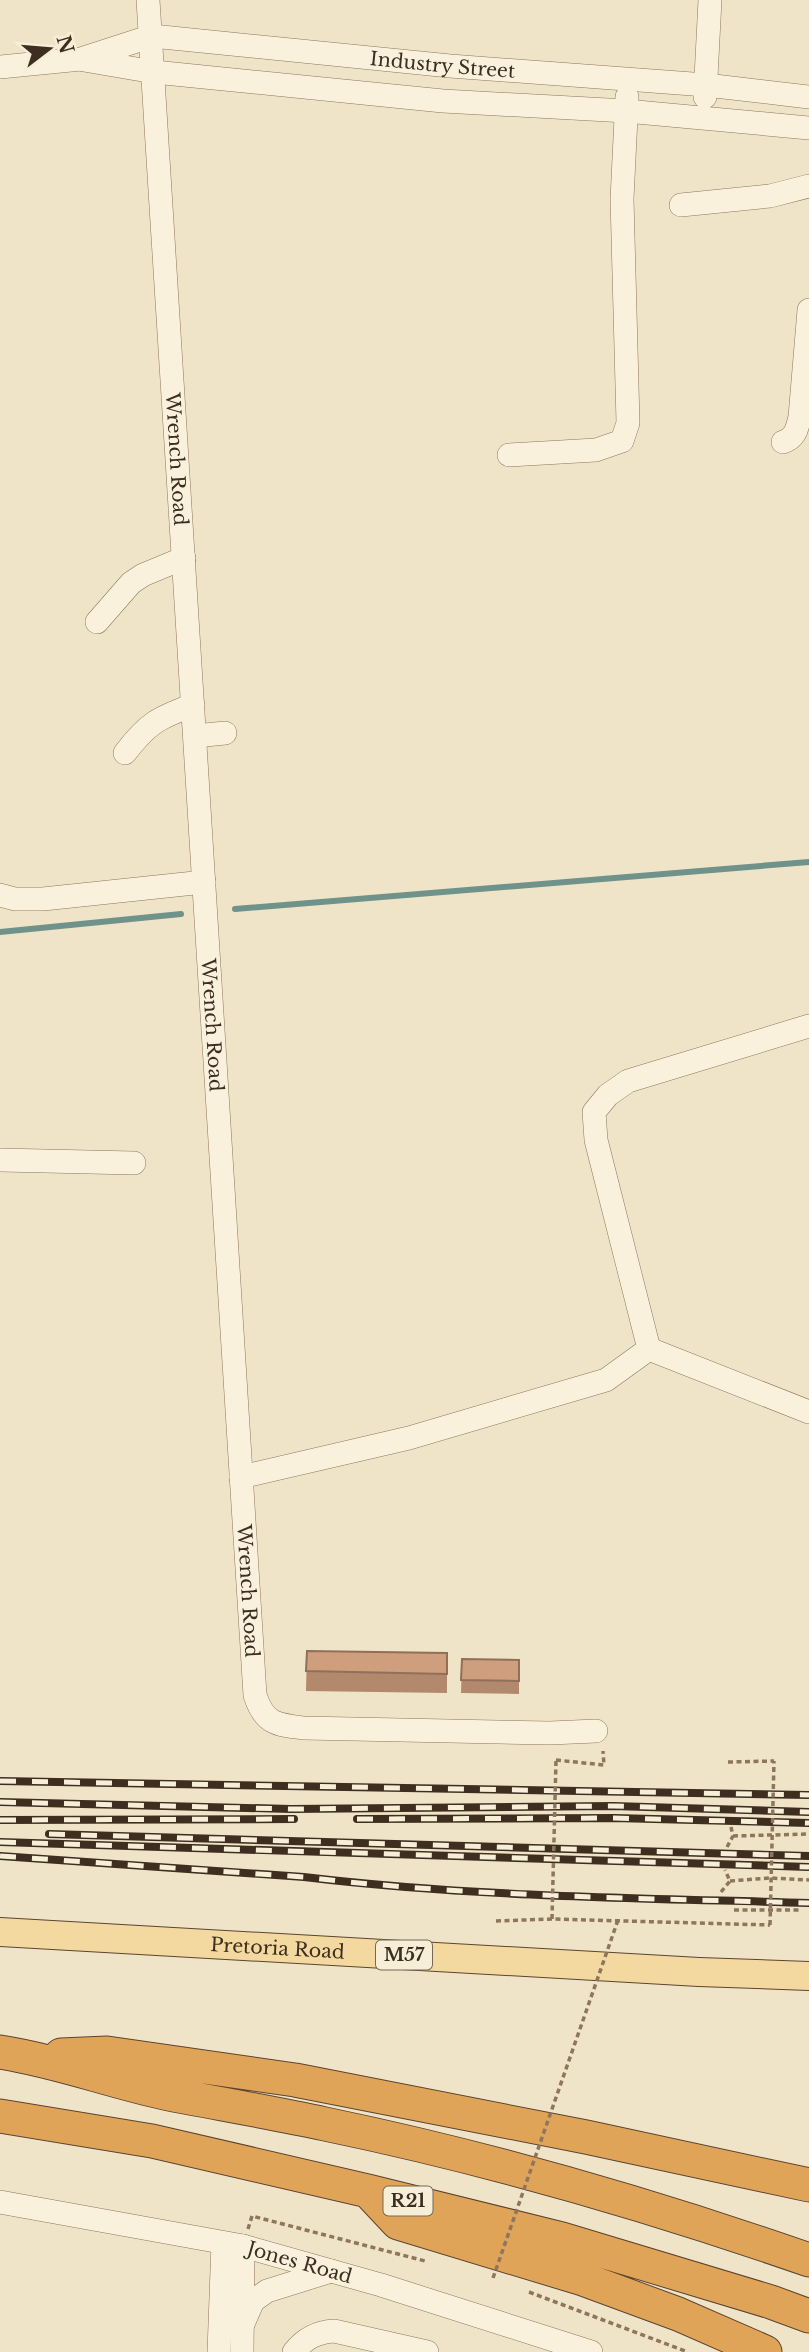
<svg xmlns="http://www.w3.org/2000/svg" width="809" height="2352" viewBox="0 0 809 2352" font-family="'Libre Baskerville',serif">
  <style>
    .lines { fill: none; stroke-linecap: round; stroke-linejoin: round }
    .stream { stroke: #6f938a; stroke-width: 6 }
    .minor-casing { stroke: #8d765c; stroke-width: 24 }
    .major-casing { stroke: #5b4430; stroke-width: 30 }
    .highway-casing { stroke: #5b4430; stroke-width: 35 }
    .path { stroke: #8d765c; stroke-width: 3.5; stroke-dasharray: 5 3.5; stroke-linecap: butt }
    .minor { stroke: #faf1dc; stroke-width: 23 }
    .major { stroke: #f3d9a0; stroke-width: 28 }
    .highway { stroke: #e0a458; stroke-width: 33 }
    .rail-casing { stroke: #3d2e20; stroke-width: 8 }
    .rail { stroke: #f7eed8; stroke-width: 5; stroke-dasharray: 16; stroke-linecap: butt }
    .path-bridge { stroke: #8d765c; stroke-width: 3.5; stroke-dasharray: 5 3.5; stroke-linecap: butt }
    .wall { fill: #b2896c }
    .building { fill: #cf9f7d; stroke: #916f58; stroke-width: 2 }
    .labels { text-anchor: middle; stroke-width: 5; stroke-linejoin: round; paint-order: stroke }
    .shield { fill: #f7eed8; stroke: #756857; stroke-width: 2 }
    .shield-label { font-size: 18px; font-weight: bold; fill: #3d2e20 }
    .street-label { font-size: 19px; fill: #3d2e20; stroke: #f7eed8 }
  </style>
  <rect width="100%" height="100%" fill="#f0e4c8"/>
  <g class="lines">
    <path class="stream" d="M 235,909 L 809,862
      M 0,932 L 181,914"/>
    <g class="minor-casing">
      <g id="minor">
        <path id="s1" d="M 148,0 L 255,1695 C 264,1724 277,1725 304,1728 L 550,1733 L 596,1731"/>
        <path d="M 84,60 L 154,72 L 443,101 L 626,111 L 809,128"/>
        <path id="s2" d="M 0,67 L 81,59 L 152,36 L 450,66 L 706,85 L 809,97"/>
        <path d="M 705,97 L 710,0"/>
        <path d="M 681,205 L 770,196 L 809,186"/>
        <path d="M 783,442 C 796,438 797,428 800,417 L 809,310"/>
        <path d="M 509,455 L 596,450 L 622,441 L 628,423 L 622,199 L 627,97"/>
        <path d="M 97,622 L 131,583 L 143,575 L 184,558"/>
        <path d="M 195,736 L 225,733"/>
        <path d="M 125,753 C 148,723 158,718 193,705"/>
        <path d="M 0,895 L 15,899 L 43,899 L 204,882"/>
        <path d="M 0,1160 L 134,1163"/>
        <path d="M 649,1349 L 596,1140 L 594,1112 L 608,1095 L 628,1081 L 809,1026"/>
        <path d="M 649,1349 L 809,1412"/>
        <path d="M 241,1477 L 409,1438 L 606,1380 L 649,1349"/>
        <path id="s3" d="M 0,2202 L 243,2246 L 381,2285 L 591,2352"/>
        <path d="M 243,2324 L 253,2301 L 267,2291 L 331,2271"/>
        <path d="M 219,2352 L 223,2243"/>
        <path d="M 242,2352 L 243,2246"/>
        <path d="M 294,2352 C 305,2338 317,2332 334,2331 L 427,2352"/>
      </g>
    </g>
    <g class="major-casing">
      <g id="major">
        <path id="s4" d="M 0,1932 L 699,1972 L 809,1976"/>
      </g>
    </g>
    <g class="highway-casing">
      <path id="highway" d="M 0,2052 C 58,2061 112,2082 169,2094 C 221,2104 274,2113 325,2124 C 489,2158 651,2205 809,2260
        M 61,2055 L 107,2053 L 295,2080 L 586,2137 L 809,2185
        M 0,2116 L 152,2141 L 368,2191 L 562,2239 L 771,2302 L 809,2316
        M 368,2191 L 398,2223 L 583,2279 L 678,2314 L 765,2352"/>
    </g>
    <path class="path" d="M 556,1760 L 604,1765 L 603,1751
      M 728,1762 L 774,1761
      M 733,1836 L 809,1834
      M 727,1847 L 733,1836 L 731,1827
      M 730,1881 L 770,1878 L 809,1880
      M 721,1892 L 730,1881 L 725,1870
      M 734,1910 L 801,1910
      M 496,1921 L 552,1919 L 770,1925
      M 248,2229 L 252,2216 L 425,2261
      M 529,2292 L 688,2352"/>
    <use href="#minor" class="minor"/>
    <use href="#major" class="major"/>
    <use href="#highway" class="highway"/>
    <g class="rail-casing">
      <path id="rail" d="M 0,1781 L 809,1795
        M 0,1802 L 291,1809 L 613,1806 L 809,1812
        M 357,1819 L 614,1818 L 809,1823
        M 0,1820 L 294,1819
        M 49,1834 L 809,1856
        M 0,1842 L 809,1867
        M 0,1856 L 304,1877 C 471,1897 641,1898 809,1903"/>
    </g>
    <use href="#rail" class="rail"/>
    <path class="path-bridge" d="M 552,1919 L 556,1760
      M 770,1925 L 774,1761
      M 493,2278 L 618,1920"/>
  </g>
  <path class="wall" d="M 307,1651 L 447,1653 L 447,1693 L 306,1691 Z
    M 462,1659 L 519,1660 L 519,1694 L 461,1693 Z"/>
  <path class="building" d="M 307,1651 L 447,1653 L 447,1674 L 306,1671 Z
    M 462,1659 L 519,1660 L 519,1681 L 461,1680 Z"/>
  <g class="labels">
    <g class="shield">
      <rect x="376" y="1940.5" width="56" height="29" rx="5"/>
      <rect x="383.5" y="2186.5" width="49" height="29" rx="5"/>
    </g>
    <g class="shield-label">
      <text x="404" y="1961">M57</text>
      <text x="408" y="2207">R21</text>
    </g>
    <g class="street-label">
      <text dy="7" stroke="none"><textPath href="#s2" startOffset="448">Industry Street</textPath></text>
      <text dy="7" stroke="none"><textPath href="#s1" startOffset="460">Wrench Road</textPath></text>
      <text dy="7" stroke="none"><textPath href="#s1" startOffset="1027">Wrench Road</textPath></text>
      <text dy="7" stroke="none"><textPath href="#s1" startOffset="1594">Wrench Road</textPath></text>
      <text dy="7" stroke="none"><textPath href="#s4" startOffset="278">Pretoria Road</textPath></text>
      <text dy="7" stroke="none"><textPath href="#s3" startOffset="306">Jones Road</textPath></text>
    </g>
  </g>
  <g transform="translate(49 49) rotate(74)" stroke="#f7eed8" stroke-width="5" paint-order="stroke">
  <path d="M0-5L12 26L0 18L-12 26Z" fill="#3d2e20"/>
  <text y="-10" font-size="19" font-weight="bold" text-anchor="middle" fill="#3d2e20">N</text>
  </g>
</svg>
